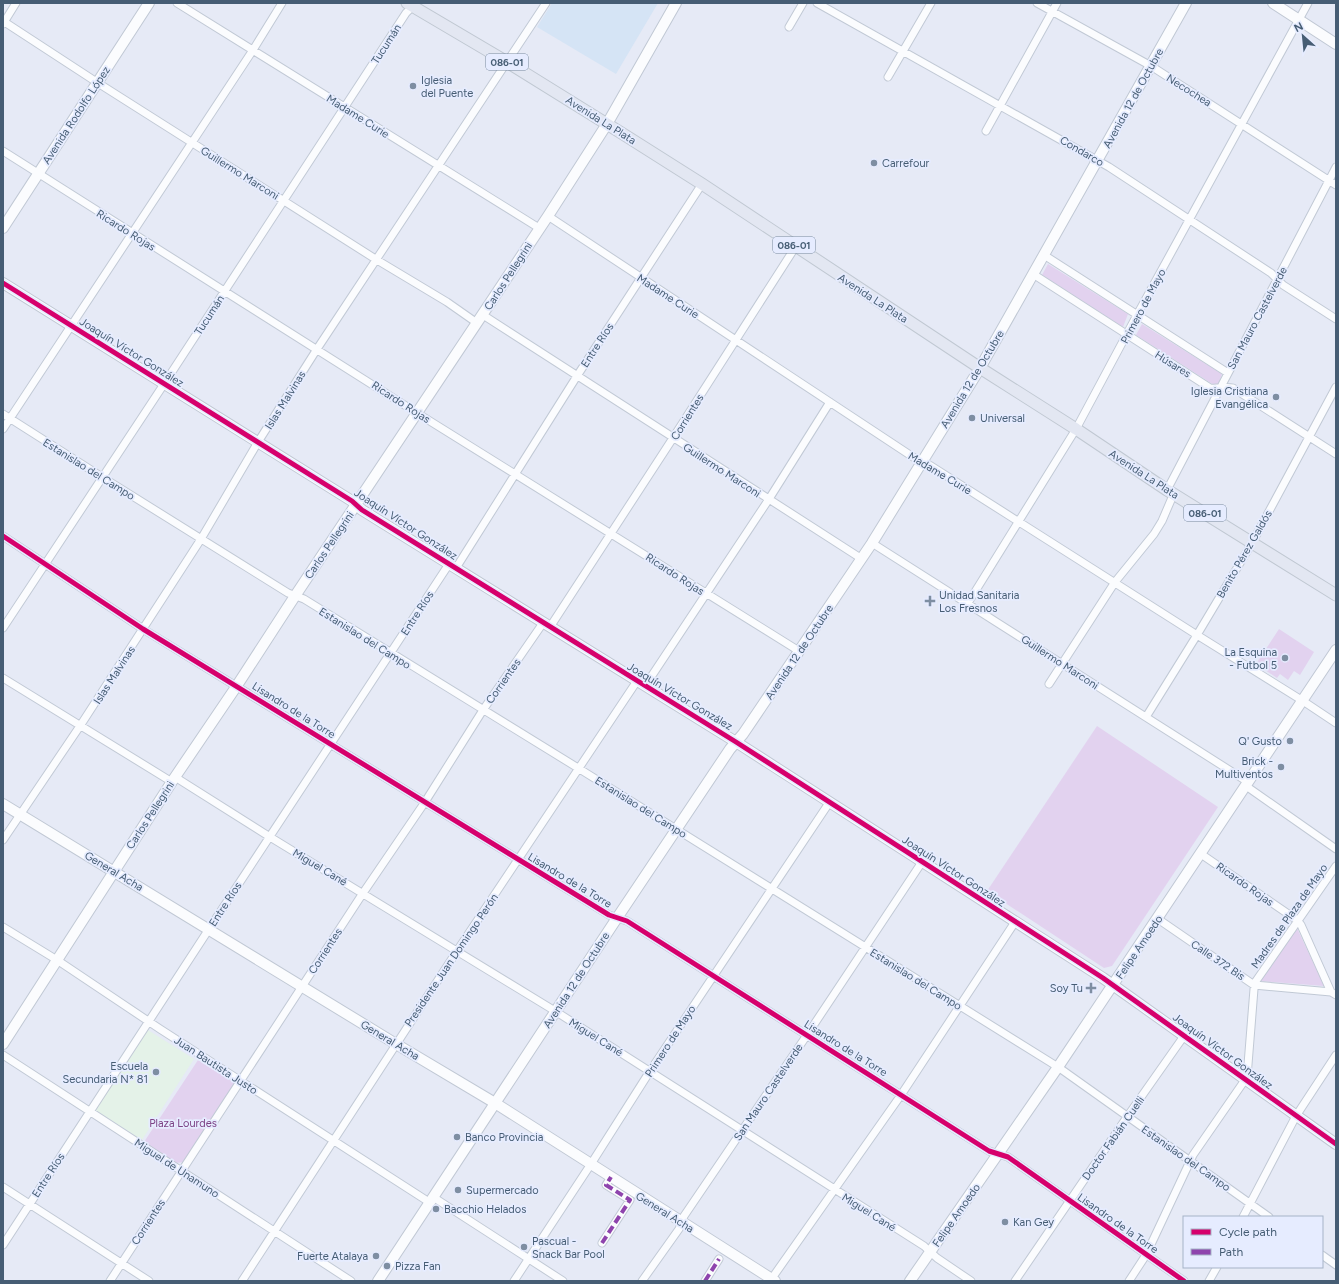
<svg xmlns="http://www.w3.org/2000/svg" width="1339" height="1284" viewBox="0 0 1339 1284" font-family="Figtree,sans-serif">
  <style>
    .commercial { fill: #d5e4f5 }
    .education { fill: #e4f2e8 }
    .green { fill: #e2d2ef }
    .lines { fill: none; stroke-linecap: round; stroke-linejoin: round }
    .street-casing { stroke: #c1c9d5; stroke-width: 9 }
    .secondary-casing { stroke: #c0c8d4; stroke-width: 12 }
    .primary-casing { stroke: #c0c8d2; stroke-width: 13 }
    .street { stroke: #fbfcfe; stroke-width: 7 }
    .secondary { stroke: #fbfcfe; stroke-width: 10 }
    .primary { stroke: #e3e7f2; stroke-width: 11 }
    .quiet { stroke: #8e44ad; stroke-width: 4; stroke-dasharray: 8 4; stroke-linecap: butt }
    .cycleway-casing { stroke: #e6ecff; stroke-width: 8 }
    .cycleway { stroke: #d6006c; stroke-width: 5 }
    .poi-dot { fill: #7e8ea2; stroke: #e6ecff; stroke-width: 1.5 }
    .labels { text-anchor: middle; stroke-width: 3.5; stroke-linejoin: round; paint-order: stroke }
    .shield { fill: #e6ecff; stroke: #76889e; stroke-width: 1 }
    .shield-label { font-size: 10px; font-weight: bold; fill: #465d74 }
    .street-label { font-size: 11px; fill: #465d74; stroke: #e6ecff }
    .poi-label { font-size: 11px; fill: #465d74; stroke: #e6ecff; text-anchor: start }
    .park-label { font-size: 11px; fill: #7d4386; stroke: #e6ecff }
  </style>
  <rect width="100%" height="100%" fill="#e6eaf6"/>
  <path class="commercial" d="M 552,3 L 658,3 L 616,74 L 537,27 Z"/>
  <path class="education" d="M 148,1030 L 194,1059 L 142,1140 L 95,1110 Z"/>
  <path class="green" d="M 1048,264 L 1128,314 L 1123,327 L 1042,275 Z
    M 1142,324 L 1222,374 L 1217,387 L 1136,335 Z
    M 1279,629 L 1314,652 L 1300,675 L 1294,671 L 1288,680 L 1280,674 L 1277,678 L 1256,664 Z
    M 1097,726 L 1218,807 L 1112,966 L 1104,968 L 987,891 Z
    M 1297,928 L 1324,986 L 1260,981 Z
    M 198,1060 L 235,1083 L 184,1162 L 176,1163 L 144,1142 Z"/>
  <g class="lines">
    <g class="street-casing">
      <path id="street" d="M 177,3 L 539,228
        M 817,3 L 1109,167 L 1271,273 L 1283,285 L 1336,319
        M 1037,3 L 1151,66 L 1336,185
        M 3,21 L 98,83 L 377,260 L 447,302 L 477,323
        M 3,24 L 16,3
        M 789,27 L 803,3
        M 888,77 L 931,3
        M 986,131 L 1057,3
        M 3,151 L 417,413 L 799,651
        M 548,216 L 913,457 L 931,466 L 1197,635 L 1303,701 L 1336,723
        M 1044,255 L 1228,373
        M 1033,274 L 1210,388 C 1218,389 1225,386 1233,388 L 1336,454
        M 483,315 L 862,559
        M 3,414 L 102,477 L 288,593 L 304,599 L 578,768 L 1058,1067 L 1269,1217
        M 3,429 L 253,50 L 282,3
        M 1167,490 L 1336,167
        M 3,536 L 143,629 L 609,915 L 627,921 L 989,1151 L 1008,1157 L 1184,1281
        M 872,543 L 1248,782
        M 456,568 L 577,376 L 702,184
        M 968,603 L 1076,429 L 1137,315 L 1308,3
        M 550,627 L 673,438 L 796,246
        M 3,628 L 164,384 L 406,13 L 415,4
        M 3,678 L 172,782
        M 1049,684 L 1115,582 L 1154,534 L 1162,521 L 1174,493
        M 645,686 L 769,499 L 830,402
        M 1146,717 L 1197,635 L 1252,543 L 1336,387
        M 175,777 L 270,837 L 555,1011 L 924,1246 L 937,1258 L 971,1281
        M 1246,786 L 1336,849
        M 3,840 L 80,726 L 201,539 L 258,442 L 317,349 L 546,3
        M 1201,854 L 1297,920 L 1301,925 L 1331,992 L 1336,995
        M 1158,919 L 1254,985 L 1331,992
        M 3,927 L 57,960 L 160,1029 L 429,1202
        M 3,1055 L 351,1281
        M 3,1187 L 149,1281
        M 433,1197 L 563,1281
        M 1243,1217 L 1296,1116 L 1336,1055
        M 602,1243 L 630,1200 L 606,1185 L 611,1177
        M 3,1245 L 209,929 L 449,564
        M 1322,1255 L 1336,1265
        M 110,1281 L 363,893 L 425,802 L 483,710 L 543,623
        M 242,1281 L 457,951 L 637,681
        M 514,1281 L 591,1164 L 650,1071 L 829,803
        M 642,1281 L 679,1229 L 684,1216 L 807,1035 L 922,862
        M 705,1281 L 719,1259
        M 770,1281 L 901,1095 L 1015,922
        M 1015,1281 L 1127,1117 L 1184,1036
        M 1129,1281 L 1146,1255 L 1193,1155 L 1247,1077 L 1254,989 L 1256,981 L 1336,866
        M 1209,1281 L 1217,1267"/>
    </g>
    <g class="secondary-casing">
      <path id="secondary" d="M 1273,3 L 1336,44
        M 3,228 L 149,3
        M 3,283 L 352,501 L 362,510 L 736,742 L 1103,978 L 1336,1144
        M 3,804 L 396,1044 L 495,1103 L 775,1281
        M 3,1044 L 173,780 L 236,687 L 295,596 L 548,216 L 607,124 L 676,3
        M 378,1281 L 617,918 L 730,749 L 743,734 L 872,543 L 980,368 L 1186,3
        M 910,1281 L 1058,1067 L 1336,650"/>
    </g>
    <g class="primary-casing">
      <path id="primary" d="M 407,3 L 507,62 L 623,134 L 702,184 L 980,368 L 1076,429 L 1167,490 L 1336,595"/>
    </g>
    <use href="#street" class="street"/>
    <use href="#secondary" class="secondary"/>
    <use href="#primary" class="primary"/>
    <path class="quiet" d="M 602,1243 L 630,1200 L 606,1185 L 611,1177
      M 705,1281 L 719,1259"/>
    <g class="cycleway-casing">
      <path id="cycleway" d="M 3,283 L 352,501 L 362,510 L 736,742 L 1103,978 L 1336,1144
        M 3,536 L 143,629 L 609,915 L 627,921 L 989,1151 L 1008,1157 L 1184,1281"/>
    </g>
    <use href="#cycleway" class="cycleway"/>
  </g>
  <g class="poi-dot">
    <circle cx="413" cy="86" r="4"/>
    <circle cx="874" cy="163" r="4"/>
    <circle cx="1276" cy="397" r="4"/>
    <circle cx="972" cy="418" r="4"/>
    <path d="M928 595h4v4h4v4h-4v4h-4v-4h-4v-4h4z"/>
    <circle cx="1285" cy="658" r="4"/>
    <circle cx="1290" cy="741" r="4"/>
    <circle cx="1281" cy="767" r="4"/>
    <path d="M1089 982h4v4h4v4h-4v4h-4v-4h-4v-4h4z"/>
    <circle cx="156" cy="1072" r="4"/>
    <circle cx="457" cy="1137" r="4"/>
    <circle cx="458" cy="1190" r="4"/>
    <circle cx="436" cy="1209" r="4"/>
    <circle cx="1005" cy="1222" r="4"/>
    <circle cx="524" cy="1247" r="4"/>
    <circle cx="376" cy="1256" r="4"/>
    <circle cx="387" cy="1266" r="4"/>
  </g>
  <g class="labels">
    <g class="shield">
      <rect x="486" y="54" width="42" height="16" rx="3"/>
      <rect x="773" y="237" width="42" height="16" rx="3"/>
      <rect x="1184" y="505" width="42" height="16" rx="3"/>
    </g>
    <g class="shield-label">
      <text x="507" y="66">086-01</text>
      <text x="794" y="249">086-01</text>
      <text x="1205" y="517">086-01</text>
    </g>
    <g class="street-label">
      <text transform="translate(386 44) rotate(-57)" y="4">Tucumán</text>
      <text transform="translate(1189 90) rotate(32)" y="4">Necochea</text>
      <text transform="translate(1133 98) rotate(-61)" y="4">Avenida 12 de Octubre</text>
      <text transform="translate(76 115) rotate(-57)" y="4">Avenida Rodolfo López</text>
      <text transform="translate(358 116) rotate(32)" y="4">Madame Curie</text>
      <text transform="translate(601 120) rotate(32)" y="4">Avenida La Plata</text>
      <text transform="translate(1082 151) rotate(30)" y="4">Condarco</text>
      <text transform="translate(240 173) rotate(32)" y="4">Guillermo Marconi</text>
      <text transform="translate(126 230) rotate(32)" y="4">Ricardo Rojas</text>
      <text transform="translate(508 276) rotate(-57)" y="4">Carlos Pellegrini</text>
      <text transform="translate(668 296) rotate(33)" y="4">Madame Curie</text>
      <text transform="translate(873 298) rotate(33)" y="4">Avenida La Plata</text>
      <text transform="translate(1143 306) rotate(-62)" y="4">Primero de Mayo</text>
      <text transform="translate(209 315) rotate(-57)" y="4">Tucumán</text>
      <text transform="translate(1257 318) rotate(-62)" y="4">San Mauro Castelverde</text>
      <text transform="translate(597 345) rotate(-57)" y="4">Entre Ríos</text>
      <text transform="translate(132 352) rotate(32)" y="4">Joaquín Víctor González</text>
      <text transform="translate(1173 364) rotate(32)" y="4">Húsares</text>
      <text transform="translate(972 379) rotate(-59)" y="4">Avenida 12 de Octubre</text>
      <text transform="translate(285 400) rotate(-58)" y="4">Islas Malvinas</text>
      <text transform="translate(401 402) rotate(33)" y="4">Ricardo Rojas</text>
      <text transform="translate(687 417) rotate(-58)" y="4">Corrientes</text>
      <text transform="translate(89 469) rotate(32)" y="4">Estanislao del Campo</text>
      <text transform="translate(722 470) rotate(33)" y="4">Guillermo Marconi</text>
      <text transform="translate(940 473) rotate(31)" y="4">Madame Curie</text>
      <text transform="translate(1144 474) rotate(33)" y="4">Avenida La Plata</text>
      <text transform="translate(406 524) rotate(33)" y="4">Joaquín Víctor González</text>
      <text transform="translate(329 545) rotate(-56)" y="4">Carlos Pellegrini</text>
      <text transform="translate(1244 554) rotate(-60)" y="4">Benito Pérez Galdós</text>
      <text transform="translate(675 574) rotate(33)" y="4">Ricardo Rojas</text>
      <text transform="translate(417 613) rotate(-57)" y="4">Entre Ríos</text>
      <text transform="translate(365 638) rotate(32)" y="4">Estanislao del Campo</text>
      <text transform="translate(799 652) rotate(-56)" y="4">Avenida 12 de Octubre</text>
      <text transform="translate(1060 662) rotate(33)" y="4">Guillermo Marconi</text>
      <text transform="translate(114 675) rotate(-57)" y="4">Islas Malvinas</text>
      <text transform="translate(503 681) rotate(-55)" y="4">Corrientes</text>
      <text transform="translate(680 696) rotate(31)" y="4">Joaquín Víctor González</text>
      <text transform="translate(294 710) rotate(32)" y="4">Lisandro de la Torre</text>
      <text transform="translate(641 807) rotate(32)" y="4">Estanislao del Campo</text>
      <text transform="translate(150 815) rotate(-57)" y="4">Carlos Pellegrini</text>
      <text transform="translate(320 867) rotate(31)" y="4">Miguel Cané</text>
      <text transform="translate(114 871) rotate(31)" y="4">General Acha</text>
      <text transform="translate(954 871) rotate(33)" y="4">Joaquín Víctor González</text>
      <text transform="translate(570 880) rotate(31)" y="4">Lisandro de la Torre</text>
      <text transform="translate(1245 884) rotate(35)" y="4">Ricardo Rojas</text>
      <text transform="translate(225 904) rotate(-57)" y="4">Entre Ríos</text>
      <text transform="translate(1289 916) rotate(-55)" y="4">Madres de Plaza de Mayo</text>
      <text transform="translate(1139 947) rotate(-56)" y="4">Felipe Amoedo</text>
      <text transform="translate(325 951) rotate(-57)" y="4">Corrientes</text>
      <text transform="translate(451 960) rotate(-56)" y="4">Presidente Juan Domingo Perón</text>
      <text transform="translate(1218 960) rotate(34)" y="4">Calle 372 Bis</text>
      <text transform="translate(916 979) rotate(32)" y="4">Estanislao del Campo</text>
      <text transform="translate(576 980) rotate(-57)" y="4">Avenida 12 de Octubre</text>
      <text transform="translate(596 1037) rotate(32)" y="4">Miguel Cané</text>
      <text transform="translate(390 1040) rotate(31)" y="4">General Acha</text>
      <text transform="translate(670 1041) rotate(-57)" y="4">Primero de Mayo</text>
      <text transform="translate(846 1048) rotate(32)" y="4">Lisandro de la Torre</text>
      <text transform="translate(1223 1051) rotate(36)" y="4">Joaquín Víctor González</text>
      <text transform="translate(216 1065) rotate(33)" y="4">Juan Bautista Justo</text>
      <text transform="translate(768 1092) rotate(-56)" y="4">San Mauro Castelverde</text>
      <text transform="translate(1113 1138) rotate(-55)" y="4">Doctor Fabián Cuelli</text>
      <text transform="translate(1186 1158) rotate(35)" y="4">Estanislao del Campo</text>
      <text transform="translate(177 1168) rotate(33)" y="4">Miguel de Unamuno</text>
      <text transform="translate(48 1175) rotate(-57)" y="4">Entre Ríos</text>
      <text transform="translate(665 1212) rotate(32)" y="4">General Acha</text>
      <text transform="translate(869 1212) rotate(32)" y="4">Miguel Cané</text>
      <text transform="translate(956 1215) rotate(-55)" y="4">Felipe Amoedo</text>
      <text transform="translate(148 1222) rotate(-57)" y="4">Corrientes</text>
      <text transform="translate(1118 1223) rotate(35)" y="4">Lisandro de la Torre</text>
    </g>
    <g class="poi-label">
      <text x="421" y="84">Iglesia<tspan x="421" dy="13">del Puente</tspan></text>
      <text x="882" y="167">Carrefour</text>
      <text x="1268" y="395" text-anchor="end">Iglesia Cristiana<tspan x="1268" dy="13">Evangélica</tspan></text>
      <text x="980" y="422">Universal</text>
      <text x="939" y="599">Unidad Sanitaria<tspan x="939" dy="13">Los Fresnos</tspan></text>
      <text x="1277" y="656" text-anchor="end">La Esquina<tspan x="1277" dy="13">- Futbol 5</tspan></text>
      <text x="1282" y="745" text-anchor="end">Q' Gusto</text>
      <text x="1273" y="765" text-anchor="end">Brick -<tspan x="1273" dy="13">Multiventos</tspan></text>
      <text x="1083" y="992" text-anchor="end">Soy Tu</text>
      <text x="148" y="1070" text-anchor="end">Escuela<tspan x="148" dy="13">Secundaria N* 81</tspan></text>
      <text x="465" y="1141">Banco Provincia</text>
      <text x="466" y="1194">Supermercado</text>
      <text x="444" y="1213">Bacchio Helados</text>
      <text x="1013" y="1226">Kan Gey</text>
      <text x="532" y="1245">Pascual -<tspan x="532" dy="13">Snack Bar Pool</tspan></text>
      <text x="368" y="1260" text-anchor="end">Fuerte Atalaya</text>
      <text x="395" y="1270">Pizza Fan</text>
    </g>
    <g class="park-label">
      <text x="183" y="1127">Plaza Lourdes</text>
    </g>
  </g>
  <rect width="1339" height="1284" fill="none" stroke="#465d74" stroke-width="8"/>
  <rect x="1183" y="1216" width="140" height="52" fill="#e6ecff" stroke="#a6b3c7"/>
  <rect x="1191" y="1229" width="20" height="6" fill="#d6006c" stroke="#a6b3c7"/>
  <text x="1219" y="1236" font-size="12" fill="#465d74">Cycle path</text>
  <rect x="1191" y="1249" width="20" height="6" fill="#8e44ad" stroke="#a6b3c7"/>
  <text x="1219" y="1256" font-size="12" fill="#465d74">Path</text>
  <g transform="translate(1303 36) rotate(333)" stroke="#e6ecff" stroke-width="3" paint-order="stroke">
  <path d="M0-3L7 15L0 10L-7 15Z" fill="#465d74"/>
  <text y="-6" font-size="11" font-weight="bold" text-anchor="middle" fill="#465d74">N</text>
  </g>
</svg>
